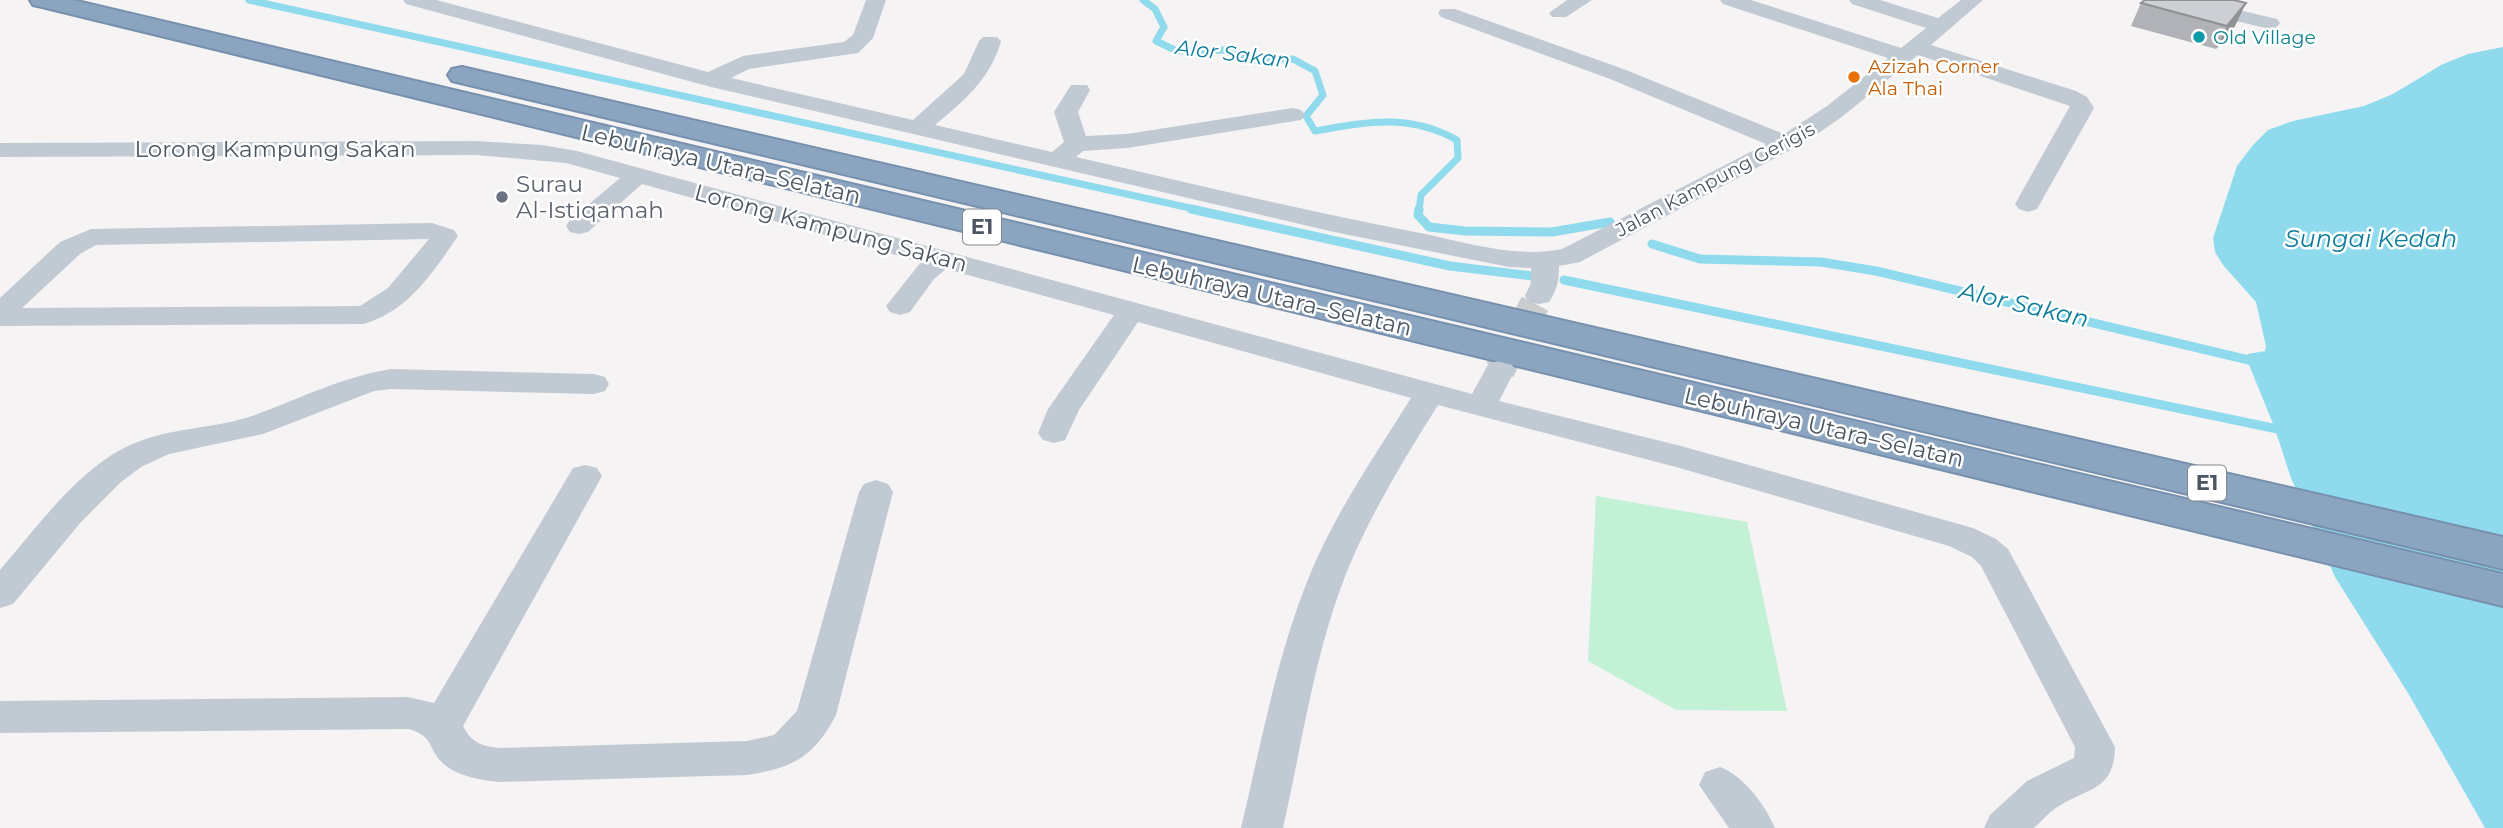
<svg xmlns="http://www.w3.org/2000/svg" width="2503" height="828" viewBox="0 0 2503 828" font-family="Montserrat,sans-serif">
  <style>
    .green { fill: #c3f1d5 }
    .water { fill: #90daee }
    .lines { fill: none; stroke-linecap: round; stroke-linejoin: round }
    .stream-far1 { stroke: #90daee; stroke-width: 7 }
    .stream { stroke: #90daee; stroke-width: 9 }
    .minor-tunnel { stroke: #caccce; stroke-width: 30; stroke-dasharray: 30 15; stroke-linecap: butt }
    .highway-casing { stroke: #7690ad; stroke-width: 4 }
    .minor { fill: #c1cad2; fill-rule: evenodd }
    .highway { fill: #8ba5c1; fill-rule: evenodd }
    .wall { fill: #b0b2b7 }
    .shaded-wall { fill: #909195 }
    .building { fill: #cdcfd5; stroke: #909195; stroke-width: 2 }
    .culture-dot { fill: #0f9aa8; stroke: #fff; stroke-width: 2.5 }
    .food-dot { fill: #e8710a; stroke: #fff; stroke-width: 2.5 }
    .worship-dot { fill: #6b7280; stroke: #fff; stroke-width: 2.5 }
    .labels { text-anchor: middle; stroke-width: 5; stroke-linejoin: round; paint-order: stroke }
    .far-culture-label { font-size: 19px; fill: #0d838f; stroke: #fff; text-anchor: start }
    .far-food-label { font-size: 19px; fill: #c56008; stroke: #fff; text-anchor: start }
    .far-street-label { font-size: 19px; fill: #4a5661; stroke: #fff }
    .far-water-label { font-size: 21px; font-style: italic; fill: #0c7c9b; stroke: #fff }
    .shield { fill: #fff; stroke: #808990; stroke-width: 2 }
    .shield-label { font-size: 21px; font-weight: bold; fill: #4a5661 }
    .street-label { font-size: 23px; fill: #4a5661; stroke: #fff }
    .worship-label { font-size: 23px; fill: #5b616d; stroke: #fff; text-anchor: start }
    .water-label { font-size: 24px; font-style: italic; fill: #0c7c9b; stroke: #fff }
  </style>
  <rect width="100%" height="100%" fill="#f5f3f3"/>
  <path class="green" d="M 1596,496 L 1747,522 L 1787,711 L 1676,710 L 1588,661 Z"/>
  <path class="water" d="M 2503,47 L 2503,828 L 2485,828 L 2408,693 L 2335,577 L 2291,478 L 2274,426 L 2247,360 L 2248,354 L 2265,351 L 2266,346 L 2256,302 L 2223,265 L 2215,252 L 2213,238 L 2237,166 L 2253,145 L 2268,130 L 2293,121 L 2364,106 L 2393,94 L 2441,65 L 2468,54 Z"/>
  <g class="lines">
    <path class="stream-far1" d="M 249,0 L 1199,210
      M 1143,0 L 1155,9 L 1164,27 L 1156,41 L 1177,51 L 1224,50 L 1255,60 L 1293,59 L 1315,71 L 1323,95 L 1306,116 L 1315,131 C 1368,122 1408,113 1457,140 L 1458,158 L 1421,195 L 1419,210"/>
    <path class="stream" d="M 1191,209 L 1450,266 L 1532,276
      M 1419,209 L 1418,215 L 1429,227 L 1465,231 L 1552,232 L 1610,222
      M 1652,244 L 1700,259 L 1821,262 L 1876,271 L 2257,362
      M 1564,280 L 2287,431"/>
    <path class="minor-tunnel" d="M 1500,370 L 1539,296"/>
    <g class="highway-casing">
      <path id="highway" d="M 30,0 L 73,0 L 2503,574 L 2503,606 L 42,7 L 33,5 Z
        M 462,67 L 2503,537 L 2503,569 L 452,81 L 448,75 L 452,69 Z"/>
    </g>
    <path class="minor" d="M 403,0 L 436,0 L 708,72 L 743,56 L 844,42 L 853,35 L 866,0 L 886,0 L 873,38 L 858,53 L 749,69 L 731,78 L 913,120 L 964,74 L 979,41 L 983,37 L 997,37 L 1001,41 C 991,78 964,101 935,125 L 1052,152 L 1064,142 L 1054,112 L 1071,85 L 1087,85 L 1090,90 L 1078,112 L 1086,136 L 1127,134 L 1293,108 L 1301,110 L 1305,115 L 1301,120 L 1127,148 L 1083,151 L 1076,157 C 1189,183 1301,210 1415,232 C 1462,241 1514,259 1562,249 L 1766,144 L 1610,79 L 1441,17 L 1438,13 L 1441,9 L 1455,9 L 1626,70 L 1784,134 L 1827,106 L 1888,58 L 1723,4 L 1720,0 L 1751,0 L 1901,48 L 1926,28 L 1852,4 L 1849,0 L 1880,0 L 1938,18 L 1961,0 L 1983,0 L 1931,45 L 2076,91 L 2087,97 L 2094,108 L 2037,209 L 2028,212 L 2019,209 L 2015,204 L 2070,106 L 1918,55 L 1843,116 L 1807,141 L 1580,262 L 1559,266 C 1559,281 1557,290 1549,302 L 1539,304 L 1529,302 L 1525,296 L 1531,283 L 1531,268 L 1509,267 L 1334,232 L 711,87 L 406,4 Z
      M 1567,0 L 1592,0 L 1566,17 L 1552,17 L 1549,13 Z
      M 2160,0 L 2196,0 L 2277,19 L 2280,23 L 2277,27 L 2270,29 L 2163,4 Z
      M 476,141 L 542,145 L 577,151 L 1472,394 L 1489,363 L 1500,361 L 1511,363 L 1515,370 L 1499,401 L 1681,446 L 1973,528 L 1996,539 L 2008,549 L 2115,747 C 2114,790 2090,787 2059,806 C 2050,811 2042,821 2034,828 L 1984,828 L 1990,815 L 2027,781 L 2074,758 L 2075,747 L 1981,566 L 1972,557 L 1949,546 L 1676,467 L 1438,405 C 1406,456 1374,508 1350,564 C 1315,648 1303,740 1283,828 L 1241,828 C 1262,740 1278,648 1314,565 C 1340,506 1377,452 1411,398 L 1138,322 L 1079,410 L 1065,440 L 1054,443 L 1043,440 L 1038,433 L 1048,409 L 1114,315 L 946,269 L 934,279 L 910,312 L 900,315 L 890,312 L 886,306 L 921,262 L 642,184 L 588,232 L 579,234 L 570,232 L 566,226 L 570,220 L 620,178 L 566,163 L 476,155 L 0,157 L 0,143 Z
      M 432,223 L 454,230 L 458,236 C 433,272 408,312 363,324 L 0,326 L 0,298 L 60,242 L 91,229 ZM 429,239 L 388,288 L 360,306 L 22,308 L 80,254 L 96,245 Z
      M 391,369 L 594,374 L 605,377 L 609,384 L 605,391 L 594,394 L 391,389 L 374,391 L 263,434 L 169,454 L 141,467 L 121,482 L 81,522 L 13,604 L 0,608 L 0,570 C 37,527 82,464 135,443 C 173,427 216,429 255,415 C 301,398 342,377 391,369 Z
      M 585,465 L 597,468 L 602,476 L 463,726 C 471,742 481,746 499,748 L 747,741 L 774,735 L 797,711 L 859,492 L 864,484 L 876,480 L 888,484 L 893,492 L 836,715 C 814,757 793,768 747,775 L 499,782 C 482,780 460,777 446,766 C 427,751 436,736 408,729 L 0,733 L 0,701 L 408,697 L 434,703 L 573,468 Z
      M 1720,767 C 1744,776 1765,805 1775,828 L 1729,828 L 1699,785 L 1705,772 Z"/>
    <use href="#highway" class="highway"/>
  </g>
  <path class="wall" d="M 2141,3 L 2235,26 L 2216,49 L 2131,26 Z"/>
  <path class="shaded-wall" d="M 2246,3 L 2235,26 L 2216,49 L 2227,26 Z"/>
  <path class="building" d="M 2145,0 L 2234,0 L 2246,3 L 2227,26 L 2141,3 Z"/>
  <circle class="culture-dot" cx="2199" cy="37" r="7"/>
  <circle class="food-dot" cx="1854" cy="77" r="7"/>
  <circle class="worship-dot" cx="502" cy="197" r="7"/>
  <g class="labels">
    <g class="far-culture-label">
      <text x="2213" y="44">Old Village</text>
    </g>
    <g class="far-food-label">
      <text x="1868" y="73">Azizah Corner<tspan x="1868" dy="22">Ala Thai</tspan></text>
    </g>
    <g class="far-street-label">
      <text transform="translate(1715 179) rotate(-28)" y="7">Jalan Kampung Gerigis</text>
    </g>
    <g class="far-water-label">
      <text transform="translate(1233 54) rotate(7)" y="7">Alor Sakan</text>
    </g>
    <g class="shield">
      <rect x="963" y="209.5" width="38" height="35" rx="5"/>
      <rect x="2188" y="465.5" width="38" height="35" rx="5"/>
    </g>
    <g class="shield-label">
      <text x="982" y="234">E1</text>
      <text x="2207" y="490">E1</text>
    </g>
    <g class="street-label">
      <text x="275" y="157">Lorong Kampung Sakan</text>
      <text transform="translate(721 164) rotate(13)" y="8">Lebuhraya Utara–Selatan</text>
      <text transform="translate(831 228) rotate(15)" y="8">Lorong Kampung Sakan</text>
      <text transform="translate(1272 296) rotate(13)" y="8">Lebuhraya Utara–Selatan</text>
      <text transform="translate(1824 427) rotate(13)" y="8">Lebuhraya Utara–Selatan</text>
    </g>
    <g class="worship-label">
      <text x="516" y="192">Surau<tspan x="516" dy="26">Al-Istiqamah</tspan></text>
    </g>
    <g class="water-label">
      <text x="2371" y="247">Sungai Kedah</text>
      <text transform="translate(2024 305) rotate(13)" y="8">Alor Sakan</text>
    </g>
  </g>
</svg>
